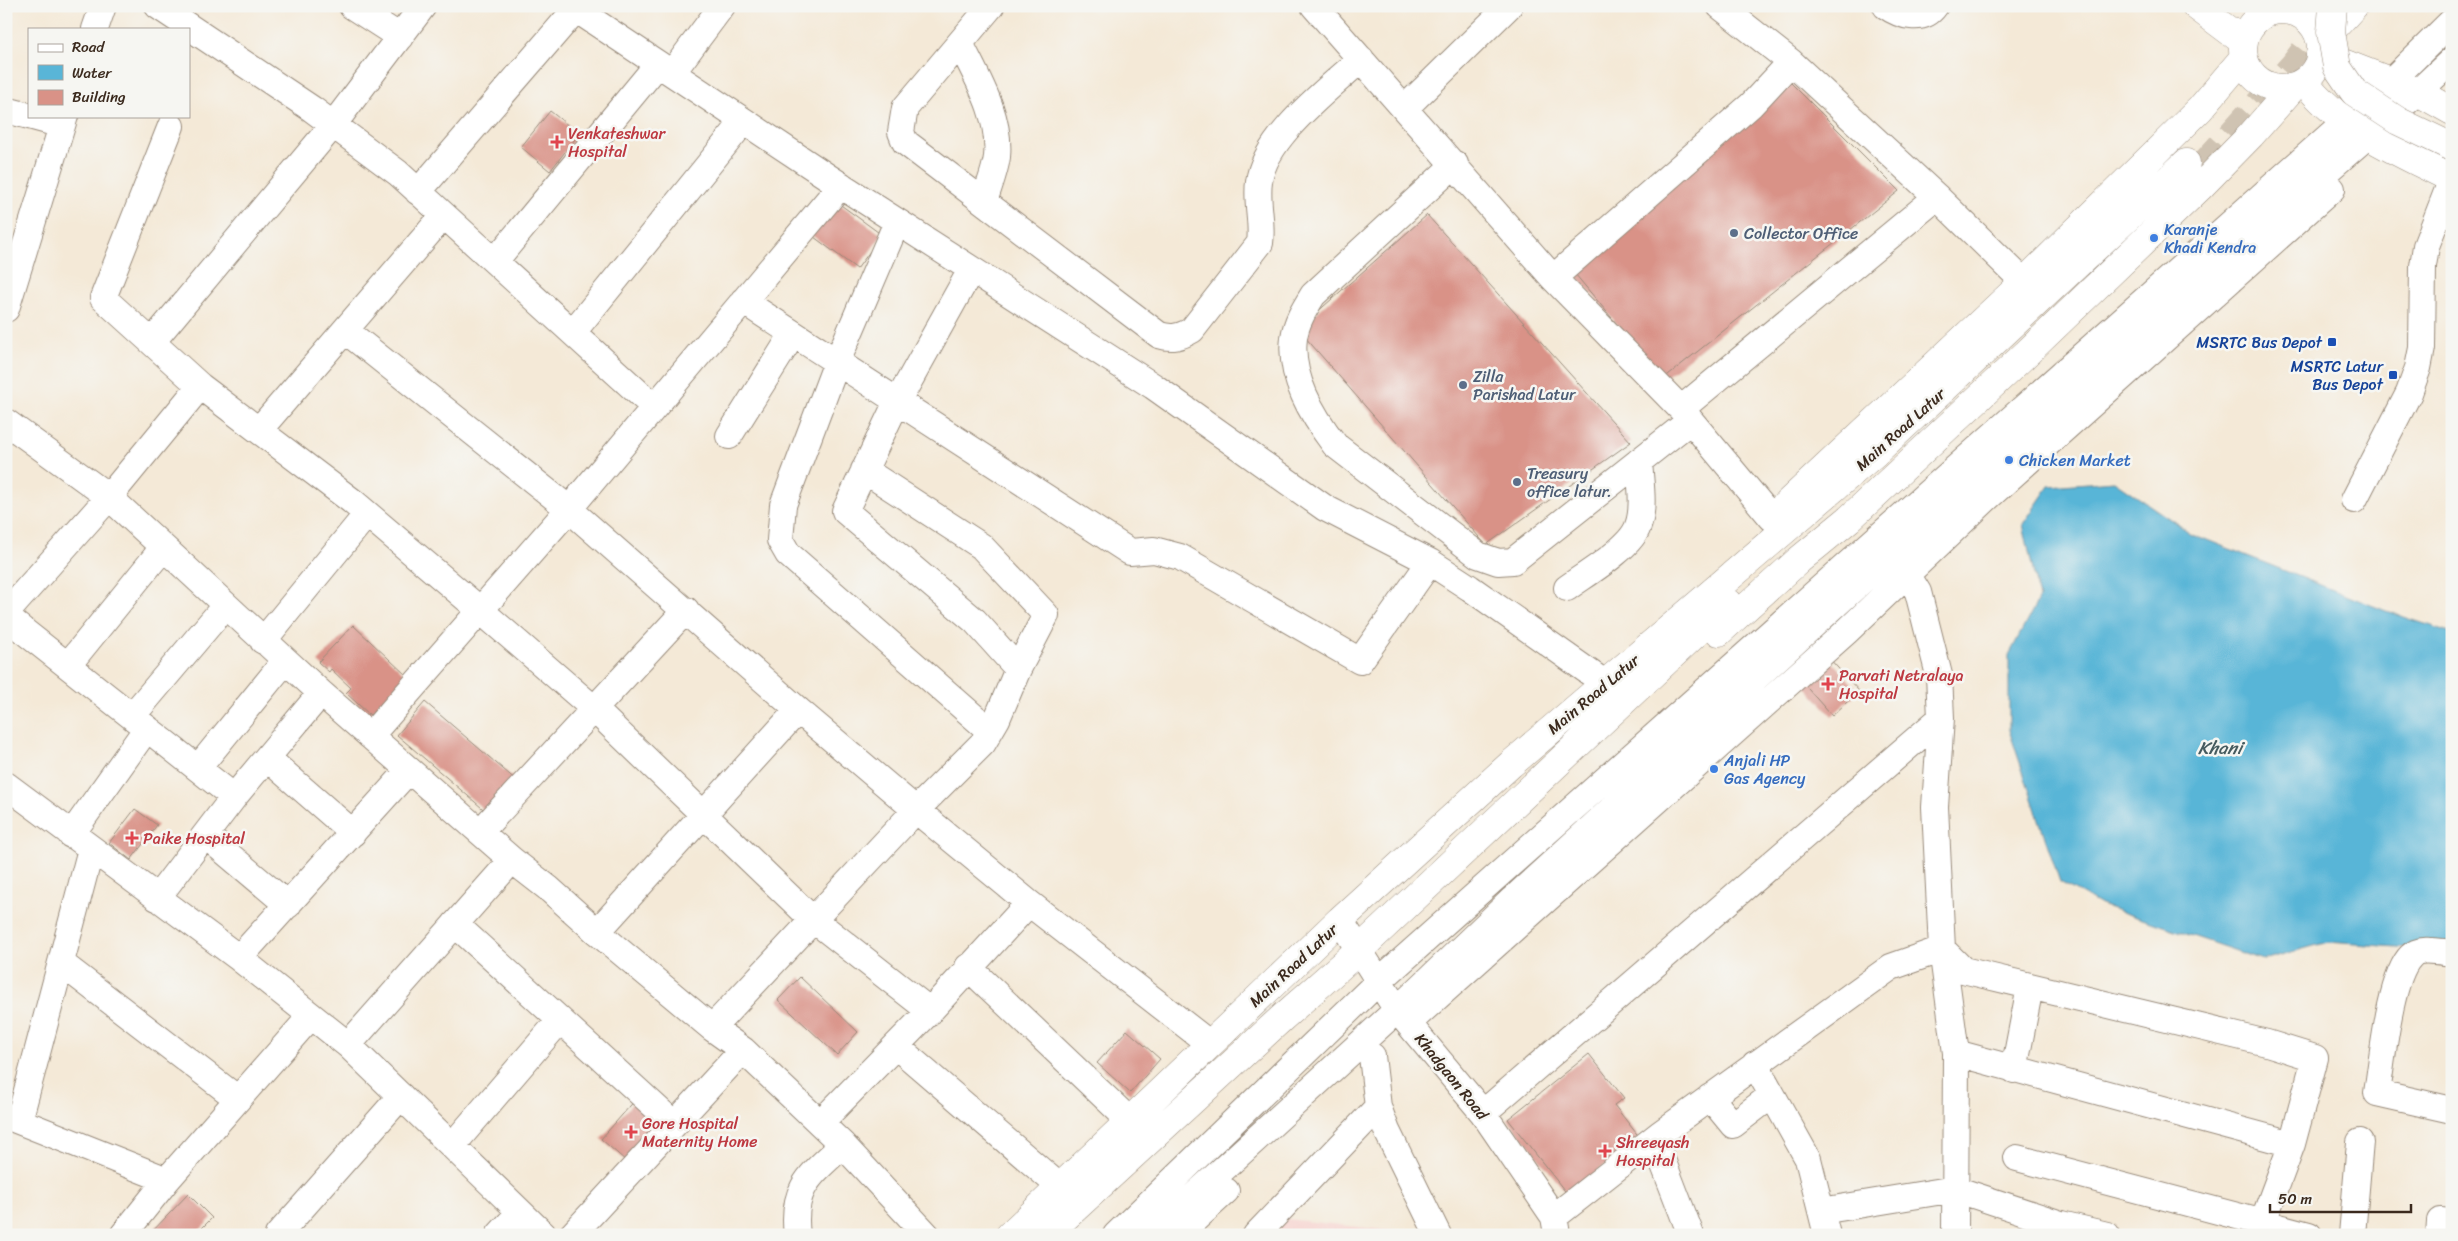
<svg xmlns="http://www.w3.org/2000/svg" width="2458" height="1241" viewBox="0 0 2458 1241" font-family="Sriracha,sans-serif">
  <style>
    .built { fill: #f7d0cc }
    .water { fill: #59b5d7; stroke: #4a707a }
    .building { fill: #d99287 }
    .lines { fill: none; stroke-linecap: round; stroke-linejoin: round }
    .major-tunnel { stroke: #cfc3b2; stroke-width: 28; stroke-dasharray: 28 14; stroke-linecap: butt }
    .minor-casing { stroke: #988a7a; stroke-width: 28 }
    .major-casing { stroke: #988a7a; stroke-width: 29 }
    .minor { stroke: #fff; stroke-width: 26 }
    .major { stroke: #fff; stroke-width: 28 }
    .major-bridge-casing { stroke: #988a7a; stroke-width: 29; stroke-linecap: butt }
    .major-bridge { stroke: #fff; stroke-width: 28 }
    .health-dot { fill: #e0444e; stroke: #f6f6f2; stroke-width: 2 }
    .service-dot { fill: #5c6f8a; stroke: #f6f6f2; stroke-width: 2 }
    .shop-dot { fill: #3f7fe0; stroke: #f6f6f2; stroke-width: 2 }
    .transit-dot { fill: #1a4fb4; stroke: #f6f6f2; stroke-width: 2 }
    .labels { text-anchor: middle; stroke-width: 5; stroke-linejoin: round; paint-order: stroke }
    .health-label { font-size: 16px; fill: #be3a42; stroke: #f6f6f2; text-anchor: start }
    .shop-label { font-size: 16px; fill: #366cbe; stroke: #f6f6f2; text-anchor: start }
    .service-label { font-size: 16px; fill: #4e5e75; stroke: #f6f6f2; text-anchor: start }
    .transit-label { font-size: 16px; fill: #164399; stroke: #f6f6f2; text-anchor: end }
    .street-label { font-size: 16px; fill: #3b2a1e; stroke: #f6f6f2 }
    .water-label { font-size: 18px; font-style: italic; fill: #465b5f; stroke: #f6f6f2 }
  </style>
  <rect width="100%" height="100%" fill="#f6f6f2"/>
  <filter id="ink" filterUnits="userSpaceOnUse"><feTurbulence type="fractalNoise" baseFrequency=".02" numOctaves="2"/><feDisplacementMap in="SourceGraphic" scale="10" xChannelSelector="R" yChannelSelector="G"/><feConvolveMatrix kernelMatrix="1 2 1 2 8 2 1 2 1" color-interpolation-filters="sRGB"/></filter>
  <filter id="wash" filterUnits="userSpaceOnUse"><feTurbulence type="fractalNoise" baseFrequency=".0096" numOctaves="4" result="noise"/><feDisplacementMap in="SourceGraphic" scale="20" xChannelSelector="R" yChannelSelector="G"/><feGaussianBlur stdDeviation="1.12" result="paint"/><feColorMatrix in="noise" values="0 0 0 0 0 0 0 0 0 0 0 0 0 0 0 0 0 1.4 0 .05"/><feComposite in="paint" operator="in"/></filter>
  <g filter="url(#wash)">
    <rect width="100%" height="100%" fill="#f4e9d7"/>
    <path class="built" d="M 1287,1219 L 1419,1234 L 1419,1235 L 1272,1235 Z"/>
    <path class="water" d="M 2114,481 L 2192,534 L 2386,611 L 2452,633 L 2452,951 L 2328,942 L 2263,960 L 2101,905 L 2060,882 L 2009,730 L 2009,655 L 2039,598 L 2023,524 L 2049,486 Z"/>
    <g id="blocks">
      <path class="building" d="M 1789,81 L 1899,191 L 1663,379 L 1575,274 Z
        M 550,111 L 579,134 L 550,171 L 521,147 Z
        M 834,200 L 882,235 L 857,269 L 810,234 Z
        M 1427,215 L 1631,442 L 1486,545 L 1298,329 Z
        M 353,625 L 407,676 L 370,715 L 346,693 L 351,688 L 331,669 L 329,672 L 318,662 Z
        M 1827,656 L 1859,691 L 1832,716 L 1800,680 Z
        M 425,702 L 517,781 L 489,814 L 397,735 Z
        M 135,809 L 157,825 L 131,860 L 109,843 Z
        M 800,977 L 858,1032 L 837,1055 L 778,1000 Z
        M 1127,1030 L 1160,1059 L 1130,1093 L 1097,1063 Z
        M 1589,1054 L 1624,1098 L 1614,1105 L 1640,1138 L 1568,1195 L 1508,1119 Z
        M 637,1098 L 661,1120 L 626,1161 L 601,1139 Z
        M 188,1194 L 212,1218 L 195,1235 L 149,1235 Z"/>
    </g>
  </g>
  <g filter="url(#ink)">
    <use href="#blocks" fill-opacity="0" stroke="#988a7a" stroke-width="1"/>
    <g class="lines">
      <path class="major-tunnel" d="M 2202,167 L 2294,65 L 2330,17"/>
      <g class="minor-casing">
        <path id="minor" d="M 158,6 L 312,109 L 398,173 L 654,407
          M 352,6 L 400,37
          M 571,6 L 828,177 L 1153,386 L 1325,508 L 1430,562 L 1470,588 L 1606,684
          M 991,6 L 905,108 L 901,132 L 905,142 L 1159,335 C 1172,339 1180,337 1192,330 L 1260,243 C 1263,223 1256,202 1259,182 C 1264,137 1329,89 1361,59
          M 1314,6 L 1553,278 L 1681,409 L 1772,518
          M 1720,6 L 1791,62 L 1937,197 L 2024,282
          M 1886,6 C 1900,16 1923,23 1935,6
          M 95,29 L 103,6
          M 960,43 C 977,78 1001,116 997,157 C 995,172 988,188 984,202
          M 672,73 L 722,6
          M 1405,108 L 1509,6
          M 6,110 L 29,116
          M 29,116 L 62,125
          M 171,126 L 103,298 L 200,386 L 352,501 L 480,610 L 593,708 L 809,916 L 930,1011
          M 1455,164 L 1313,295 C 1305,308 1296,322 1294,338 C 1289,377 1312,415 1335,445 L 1478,555 L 1498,562 L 1513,561 L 1690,421
          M 418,192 L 576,9
          M 897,222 L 837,362 L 783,505 L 780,540 L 788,554 L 990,731
          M 495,261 L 658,64
          M 1553,278 L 1751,105 L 1791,62
          M 743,301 L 1130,552 L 1154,550 L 1180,557 L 1360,661 L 1430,562
          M 6,309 L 65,116
          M 346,331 L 569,509 L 798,710 L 916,810 L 1029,903 L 1210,1044
          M 573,332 L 744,121
          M 152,342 L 333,125 L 423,6
          M 1681,409 L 1937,197
          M 6,422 L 109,497 L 321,693 L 512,860 L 548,888 L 597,932 L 712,1028 L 743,1050 L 843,1145 L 927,1235
          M 259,430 L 444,215
          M 729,436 L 793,334
          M 864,470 L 981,546 L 1046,615 L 1018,669
          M 2354,500 L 2409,393 L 2418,368 L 2422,348 L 2423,266 L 2426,246 L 2452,179
          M 1897,558 L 1918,592 L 1939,675 L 1941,718 L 1935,807 L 1942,949 L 1956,1053 L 1955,1235
          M 1567,588 C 1586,574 1631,548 1638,526 C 1645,507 1640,480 1639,461
          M 6,613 L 109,497 L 200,386
          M 6,617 L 234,797
          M 263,641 L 367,514
          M 68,665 L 163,548
          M 132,716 L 225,606
          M 370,736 L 569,509 L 841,185
          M 267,758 L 353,833
          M 198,768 L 285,661
          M 6,785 L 239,958 L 348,1045 L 544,1235
          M 480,832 L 686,610
          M 71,835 L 147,728
          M 205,835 L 288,905
          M 157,898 L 234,797 L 321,693
          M 1340,920 L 1397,1010 L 1483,1113 L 1554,1217 L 1557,1234
          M 455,924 L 673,1123
          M 597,932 L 798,710
          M 2452,953 C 2441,952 2419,947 2411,956 C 2390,976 2382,1062 2377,1093 L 2452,1110
          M 239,958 L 409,770
          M 61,963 L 238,1099
          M 968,967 L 1129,1120
          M 1416,1016 L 1846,632 L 1986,499 L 2332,189
          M 712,1028 L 916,810 L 983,743 L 997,719 L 1018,669 L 975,621 L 845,511 L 893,410 L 971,270
          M 348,1045 L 512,860
          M 896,1046 L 1059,1186
          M 1372,1056 L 1378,1107 L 1387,1131 L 1438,1235
          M 1755,1064 L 1808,1159 L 1827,1235
          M 2014,1070 L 2030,987
          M 1710,1097 L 1733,1125 L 1772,1095
          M 1483,1113 L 1941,718
          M 6,1116 L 167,1180 L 311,1016
          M 19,1121 L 91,849
          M 820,1123 L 930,1011 L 1029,903
          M 1654,1139 L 1691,1235
          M 452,1146 L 560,1020
          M 2017,1158 L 2309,1235
          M 1821,1211 L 1955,1189 L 2061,1224 L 2062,1235
          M 1554,1217 L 1661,1133 L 1891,967 L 1942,949 L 1963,970 L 2267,1043 L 2315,1058 L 2292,1144 L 1956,1053
          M 2061,1224 L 2107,1235
          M 123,1235 L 167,1180
          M 278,1235 L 401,1096
          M 499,1235 L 520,1212
          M 572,1235 L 743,1050
          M 797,1235 C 791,1187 811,1175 843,1145
          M 1116,1235 L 1379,981 L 2391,81 L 2452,21
          M 1151,1235 L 1397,1010 L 1513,899 L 2024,433 L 2418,92 L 2452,60
          M 1178,1235 L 1226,1191
          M 1256,1235 L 1378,1107
          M 2258,1235 L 2292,1144
          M 2352,1235 L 2360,1142
          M 2439,1235 L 2440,1221 L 2452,1222"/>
      </g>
      <g class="major-casing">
        <path id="major" d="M 2196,6 L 2244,42
          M2243 49a39 39 0 1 1 78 0a39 39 0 1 1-78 0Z
          M 2321,42 L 2354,6
          M 2320,54 L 2418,92 L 2452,111
          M 2304,81 C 2341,129 2399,152 2452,179
          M 1778,512 L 2024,282 L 2200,109 L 2244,57
          M 1719,632 L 1799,560 L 1849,519 L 2029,351 L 2199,188 L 2251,135 L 2294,86
          M 1010,1235 L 1340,920 L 1511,764 L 1875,453 L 2186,163
          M 1046,1235 L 1282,1018 L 1359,950 L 1728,603"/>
      </g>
      <use href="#minor" class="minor"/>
      <use href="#major" class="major"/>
      <g class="major-bridge-casing">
        <path id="major-bridge" d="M 2333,6 L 2331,32 L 2337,67 L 2354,92 L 2398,121 L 2452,147"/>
      </g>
      <use href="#major-bridge" class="major-bridge"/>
    </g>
  </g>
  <g class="health-dot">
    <path d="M554.5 134.5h5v5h5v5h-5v5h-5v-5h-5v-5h5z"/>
    <path d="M1825.5 676.5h5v5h5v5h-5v5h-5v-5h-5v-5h5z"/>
    <path d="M129.5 830.5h5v5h5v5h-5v5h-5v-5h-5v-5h5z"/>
    <path d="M628.5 1124.5h5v5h5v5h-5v5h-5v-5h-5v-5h5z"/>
    <path d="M1602.5 1143.5h5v5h5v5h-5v5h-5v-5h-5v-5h5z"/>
  </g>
  <g class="service-dot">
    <circle cx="1734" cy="233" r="5"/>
    <circle cx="1463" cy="385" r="5"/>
    <circle cx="1517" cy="482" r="5"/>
  </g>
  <g class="shop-dot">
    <circle cx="2154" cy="238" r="5"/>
    <circle cx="2009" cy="460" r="5"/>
    <circle cx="1714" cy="769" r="5"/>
  </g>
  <g class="transit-dot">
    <rect x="2327" y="337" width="10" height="10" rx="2.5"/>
    <rect x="2388" y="370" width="10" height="10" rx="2.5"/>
  </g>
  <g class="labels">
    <g class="health-label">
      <text x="568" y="139">Venkateshwar<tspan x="568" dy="18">Hospital</tspan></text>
      <text x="1839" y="681">Parvati Netralaya<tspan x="1839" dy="18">Hospital</tspan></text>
      <text x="143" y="844">Paike Hospital</text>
      <text x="642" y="1129">Gore Hospital<tspan x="642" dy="18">Maternity Home</tspan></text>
      <text x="1616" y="1148">Shreeyash<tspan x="1616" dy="18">Hospital</tspan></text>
    </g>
    <g class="shop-label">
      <text x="2164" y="235">Karanje<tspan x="2164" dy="18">Khadi Kendra</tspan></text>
      <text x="2019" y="466">Chicken Market</text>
      <text x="1724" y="766">Anjali HP<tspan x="1724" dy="18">Gas Agency</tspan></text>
    </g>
    <g class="service-label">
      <text x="1744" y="239">Collector Office</text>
      <text x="1473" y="382">Zilla<tspan x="1473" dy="18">Parishad Latur</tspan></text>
      <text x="1527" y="479">Treasury<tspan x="1527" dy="18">office latur.</tspan></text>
    </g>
    <g class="transit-label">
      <text x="2322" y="348">MSRTC Bus Depot</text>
      <text x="2383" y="372">MSRTC Latur<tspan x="2383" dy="18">Bus Depot</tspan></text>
    </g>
    <g class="street-label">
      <text transform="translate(1900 429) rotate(-42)" y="6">Main Road Latur</text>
      <text transform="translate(1593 694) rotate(-40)" y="6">Main Road Latur</text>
      <text transform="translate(1293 965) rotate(-43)" y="6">Main Road Latur</text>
      <text transform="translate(1452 1076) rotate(51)" y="6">Khadgaon Road</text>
    </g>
    <g class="water-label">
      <text x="2220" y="754">Khani</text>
    </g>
  </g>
  <rect width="2458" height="1241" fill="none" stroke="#f6f6f2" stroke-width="25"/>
  <rect x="28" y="28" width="162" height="90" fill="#f6f6f2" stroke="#aba49d"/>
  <rect x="38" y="44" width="25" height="8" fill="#ffffff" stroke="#aba49d"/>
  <text x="72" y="52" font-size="15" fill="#3b2a1e">Road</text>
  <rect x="38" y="65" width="25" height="15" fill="#59b5d7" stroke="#aba49d"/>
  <text x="72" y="78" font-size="15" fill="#3b2a1e">Water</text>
  <rect x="38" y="90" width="25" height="15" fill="#d99287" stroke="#aba49d"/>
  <text x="72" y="102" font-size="15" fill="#3b2a1e">Building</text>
  <path d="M2270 1204v8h141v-8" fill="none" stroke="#3b2a1e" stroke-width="2.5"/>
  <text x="2278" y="1204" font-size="15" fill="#3b2a1e" stroke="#f6f6f2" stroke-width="4" paint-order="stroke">50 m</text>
</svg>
